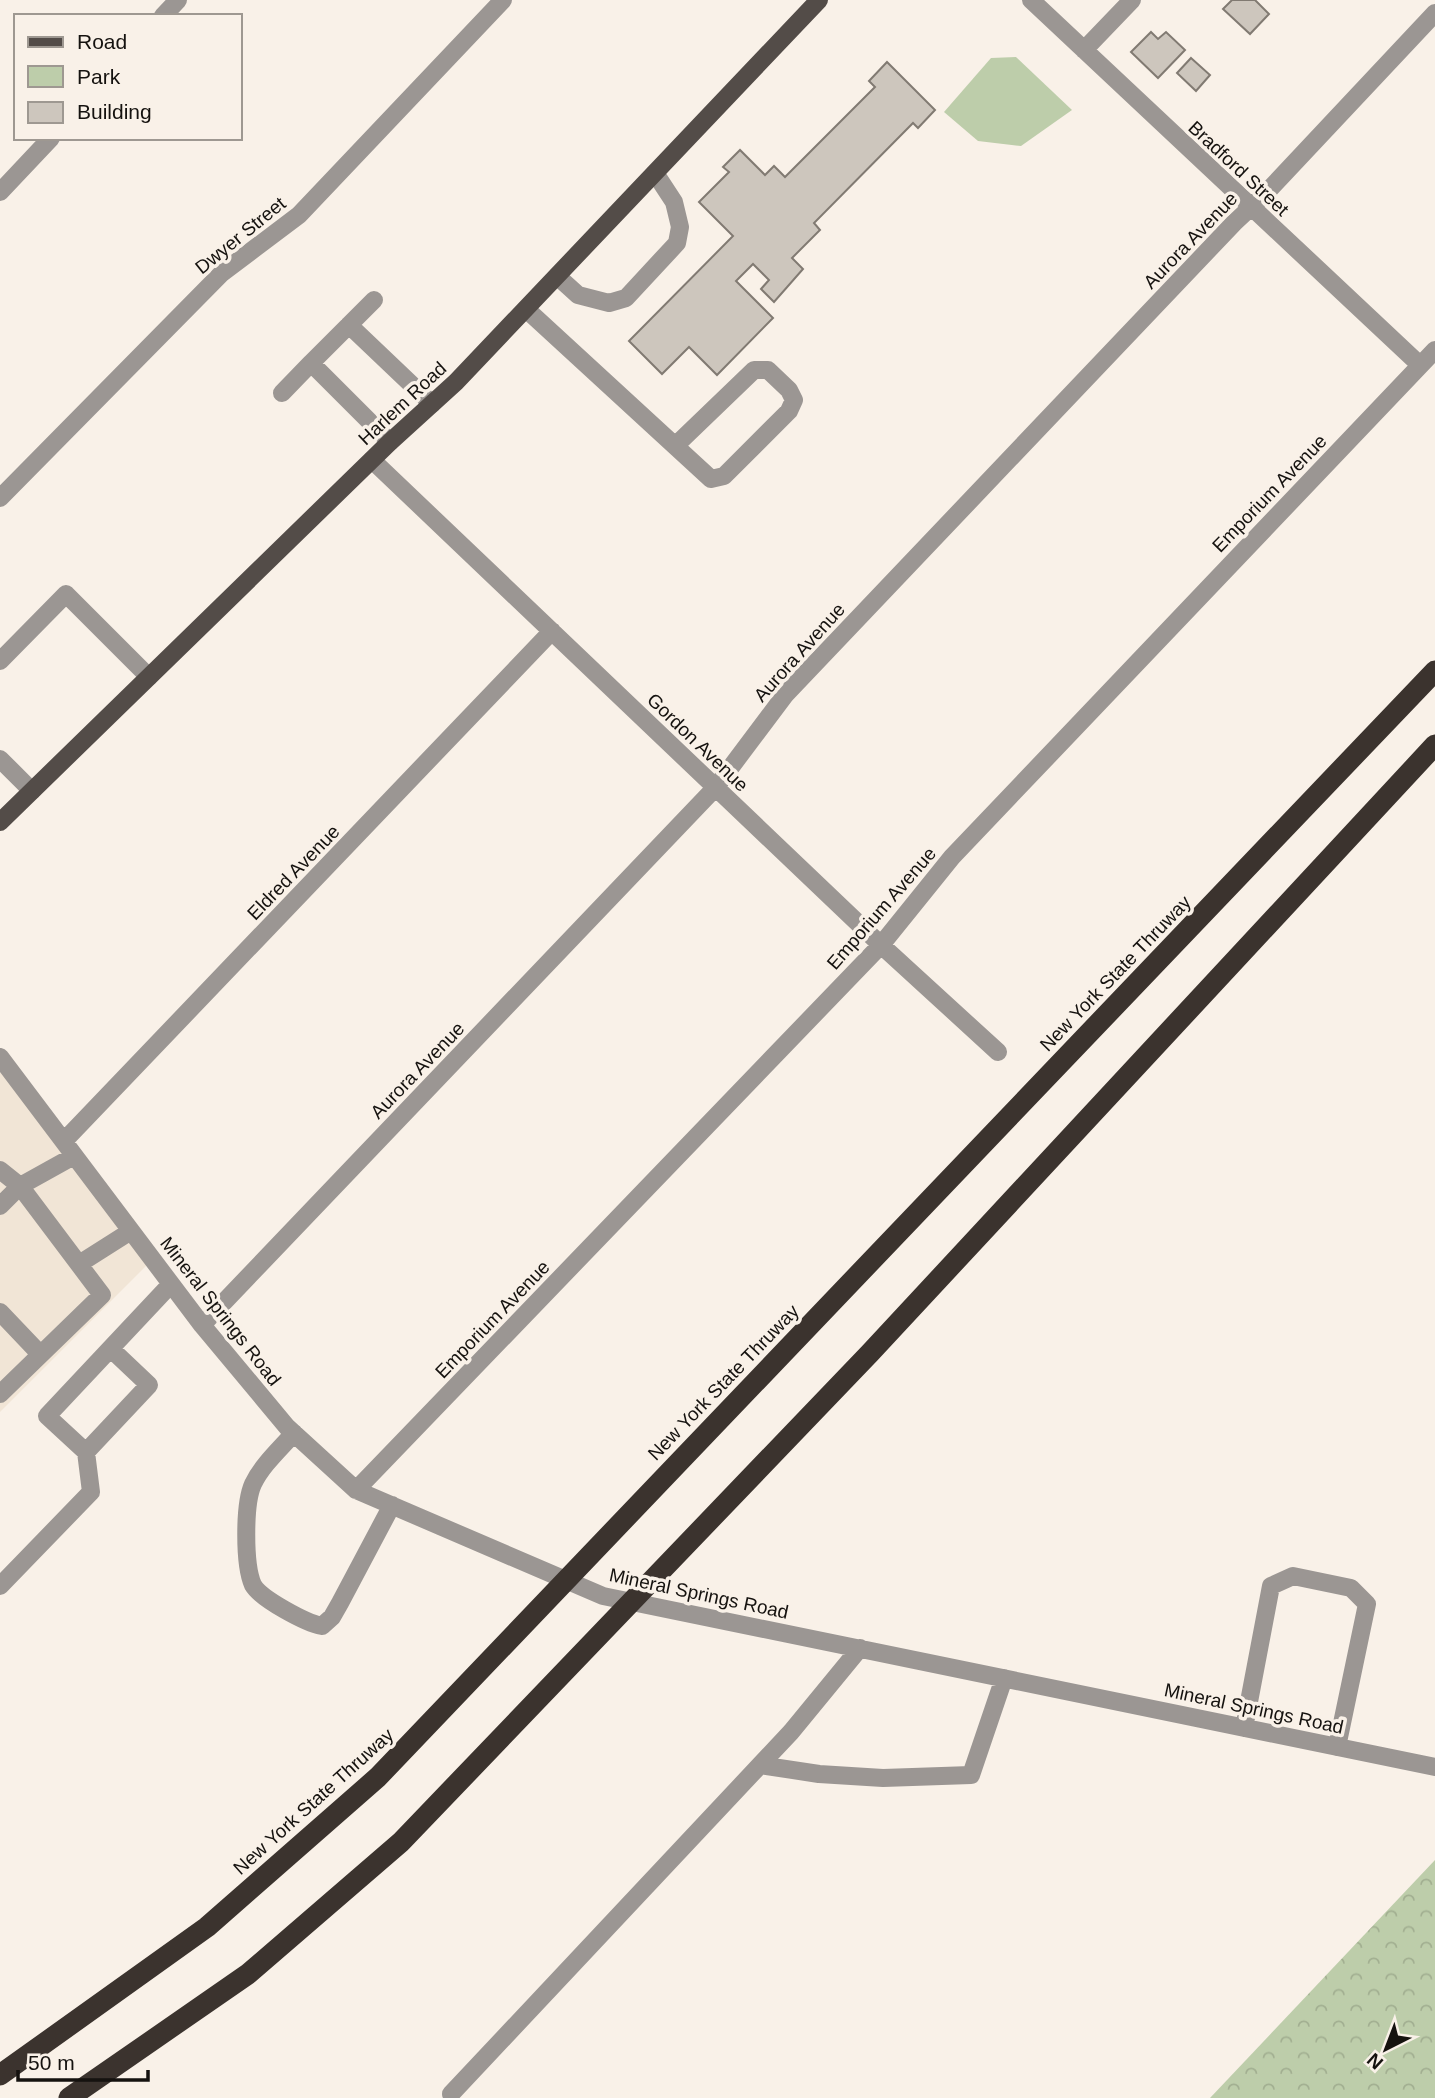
<svg xmlns="http://www.w3.org/2000/svg" width="1435" height="2098" viewBox="0 0 1435 2098" font-family="Helvetica,sans-serif">
  <style>
    .built { fill: #f1e5d6 }
    .forest { fill: url(#forest-crowns) }
    .park { fill: #bdcdaa }
    .building { fill: #cdc6bd; stroke: #817a72; stroke-width: 2 }
    .lines { fill: none; stroke-linecap: round; stroke-linejoin: round }
    .minor { stroke: #9b9693; stroke-width: 18 }
    .major { stroke: #534c48; stroke-width: 18 }
    .highway { stroke: #3b332e; stroke-width: 21 }
    .labels { text-anchor: middle; stroke-width: 7; stroke-linejoin: round; paint-order: stroke }
    .street-label { font-size: 19px; fill: #15120f; stroke: #f9f1e8 }
  </style>
  <defs>
    <pattern id="forest-crowns" width="20" height="18" patternUnits="userSpaceOnUse" patternTransform="scale(1.75)"><rect width="20" height="18" fill="#bdcdaa"/><path d="M2 6a3 3 0 1 1 6 0M12 15a3 3 0 1 1 6 0" fill="none" stroke="#a2af91"/></pattern>
  </defs>
  <rect width="100%" height="100%" fill="#f9f1e8"/>
  <path class="built" d="M 0,1067 L 149,1263 L 0,1412 Z"/>
  <path class="forest" d="M 1435,1860 L 1435,2098 L 1210,2098 Z"/>
  <path class="park" d="M 1016,57 L 1072,110 L 1021,146 L 978,141 L 944,112 L 991,58 Z"/>
  <path class="building" d="M 1232,0 L 1255,0 L 1269,14 L 1250,34 L 1223,9 Z
    M 1151,32 L 1158,39 L 1166,32 L 1185,50 L 1158,78 L 1131,52 Z
    M 1191,58 L 1210,75 L 1196,91 L 1177,73 Z
    M 887,62 L 935,110 L 918,128 L 913,123 L 814,223 L 820,230 L 792,258 L 803,269 L 774,302 L 761,289 L 769,280 L 753,264 L 736,281 L 773,318 L 717,375 L 689,347 L 662,374 L 629,341 L 733,236 L 699,202 L 729,172 L 723,167 L 740,150 L 765,175 L 774,166 L 785,177 L 875,87 L 869,81 Z"/>
  <g class="lines">
    <path class="minor" d="M 1031,0 L 1420,365
      M 163,16 L 178,0
      M 1084,50 L 1132,0
      M 0,192 L 51,138
      M 557,276 L 578,295 L 609,303 L 626,298 L 677,243 L 680,227 L 674,202 L 655,173
      M 374,300 L 311,363 L 390,442
      M 526,309 L 711,479 L 724,476 L 789,411 L 794,400 L 789,390 L 768,370 L 754,370 L 675,446
      M 349,325 L 432,404
      M 282,393 L 311,363
      M 372,460 L 881,945 L 998,1052
      M 0,498 L 222,273 L 299,215 L 503,0
      M 0,661 L 66,594 L 149,677
      M 0,759 L 32,791
      M 0,1057 L 202,1325 L 287,1427 L 356,1490 L 603,1596 L 1435,1767
      M 64,1141 L 552,631
      M 0,1170 L 20,1186 L 102,1295 L 0,1394
      M 0,1206 L 20,1186 L 74,1156
      M 79,1264 L 131,1231
      M 0,1312 L 40,1354
      M 202,1325 L 716,787 L 785,695 L 1234,223 L 1265,194 L 1435,13
      M 111,1349 L 149,1385 L 86,1452 L 47,1416 L 171,1284
      M 294,1433 C 281,1448 262,1465 253,1484 C 244,1504 244,1565 253,1585 C 261,1599 306,1623 322,1626 L 332,1617 L 340,1603 L 392,1505
      M 356,1490 L 881,945 L 952,857 L 1435,350
      M 0,1586 L 91,1492 L 86,1452
      M 1244,1728 L 1271,1586 L 1293,1576 L 1351,1588 L 1367,1604 L 1337,1747
      M 760,1765 L 819,1774 L 883,1778 L 971,1775 L 1004,1678
      M 451,2094 L 791,1732 L 860,1648"/>
    <path class="major" d="M 0,822 L 390,442 L 456,382 L 819,0"/>
    <path class="highway" d="M 0,2075 L 207,1927 L 378,1777 L 1435,671
      M 69,2098 L 248,1974 L 401,1842 L 870,1353 L 1435,745"/>
  </g>
  <g class="labels">
    <g class="street-label">
      <text transform="translate(1239 168) rotate(43)" y="7">Bradford Street</text>
      <text transform="translate(240 235) rotate(-39)" y="7">Dwyer Street</text>
      <text transform="translate(1190 240) rotate(-46)" y="7">Aurora Avenue</text>
      <text transform="translate(402 403) rotate(-43)" y="7">Harlem Road</text>
      <text transform="translate(1269 493) rotate(-46)" y="7">Emporium Avenue</text>
      <text transform="translate(799 652) rotate(-48)" y="7">Aurora Avenue</text>
      <text transform="translate(698 742) rotate(44)" y="7">Gordon Avenue</text>
      <text transform="translate(293 872) rotate(-46)" y="7">Eldred Avenue</text>
      <text transform="translate(881 908) rotate(-49)" y="7">Emporium Avenue</text>
      <text transform="translate(1115 973) rotate(-46)" y="7">New York State Thruway</text>
      <text transform="translate(417 1070) rotate(-46)" y="7">Aurora Avenue</text>
      <text transform="translate(221 1311) rotate(52)" y="7">Mineral Springs Road</text>
      <text transform="translate(492 1319) rotate(-46)" y="7">Emporium Avenue</text>
      <text transform="translate(723 1382) rotate(-46)" y="7">New York State Thruway</text>
      <text transform="translate(699 1593) rotate(12)" y="7">Mineral Springs Road</text>
      <text transform="translate(1254 1708) rotate(12)" y="7">Mineral Springs Road</text>
      <text transform="translate(313 1801) rotate(-42)" y="7">New York State Thruway</text>
    </g>
  </g>
  <rect x="14" y="14" width="228" height="126" fill="#f9f1e8" stroke="#9e9891" stroke-width="2"/>
  <rect x="28" y="37" width="35" height="10" fill="#534c48" stroke="#9e9891" stroke-width="2"/>
  <text x="77" y="49" font-size="21" fill="#15120f">Road</text>
  <rect x="28" y="66" width="35" height="21" fill="#bdcdaa" stroke="#9e9891" stroke-width="2"/>
  <text x="77" y="84" font-size="21" fill="#15120f">Park</text>
  <rect x="28" y="102" width="35" height="21" fill="#cdc6bd" stroke="#9e9891" stroke-width="2"/>
  <text x="77" y="119" font-size="21" fill="#15120f">Building</text>
  <g transform="translate(1386 2049) rotate(222)" stroke="#f9f1e8" stroke-width="5" paint-order="stroke">
  <path d="M0-5L12 26L0 18L-12 26Z" fill="#15120f"/>
  <text y="-10" font-size="19" font-weight="bold" text-anchor="middle" fill="#15120f">N</text>
  </g>
  <path d="M18 2070v10h130v-10" fill="none" stroke="#15120f" stroke-width="3.5"/>
  <text x="28" y="2070" font-size="21" fill="#15120f" stroke="#f9f1e8" stroke-width="5" paint-order="stroke">50 m</text>
</svg>
